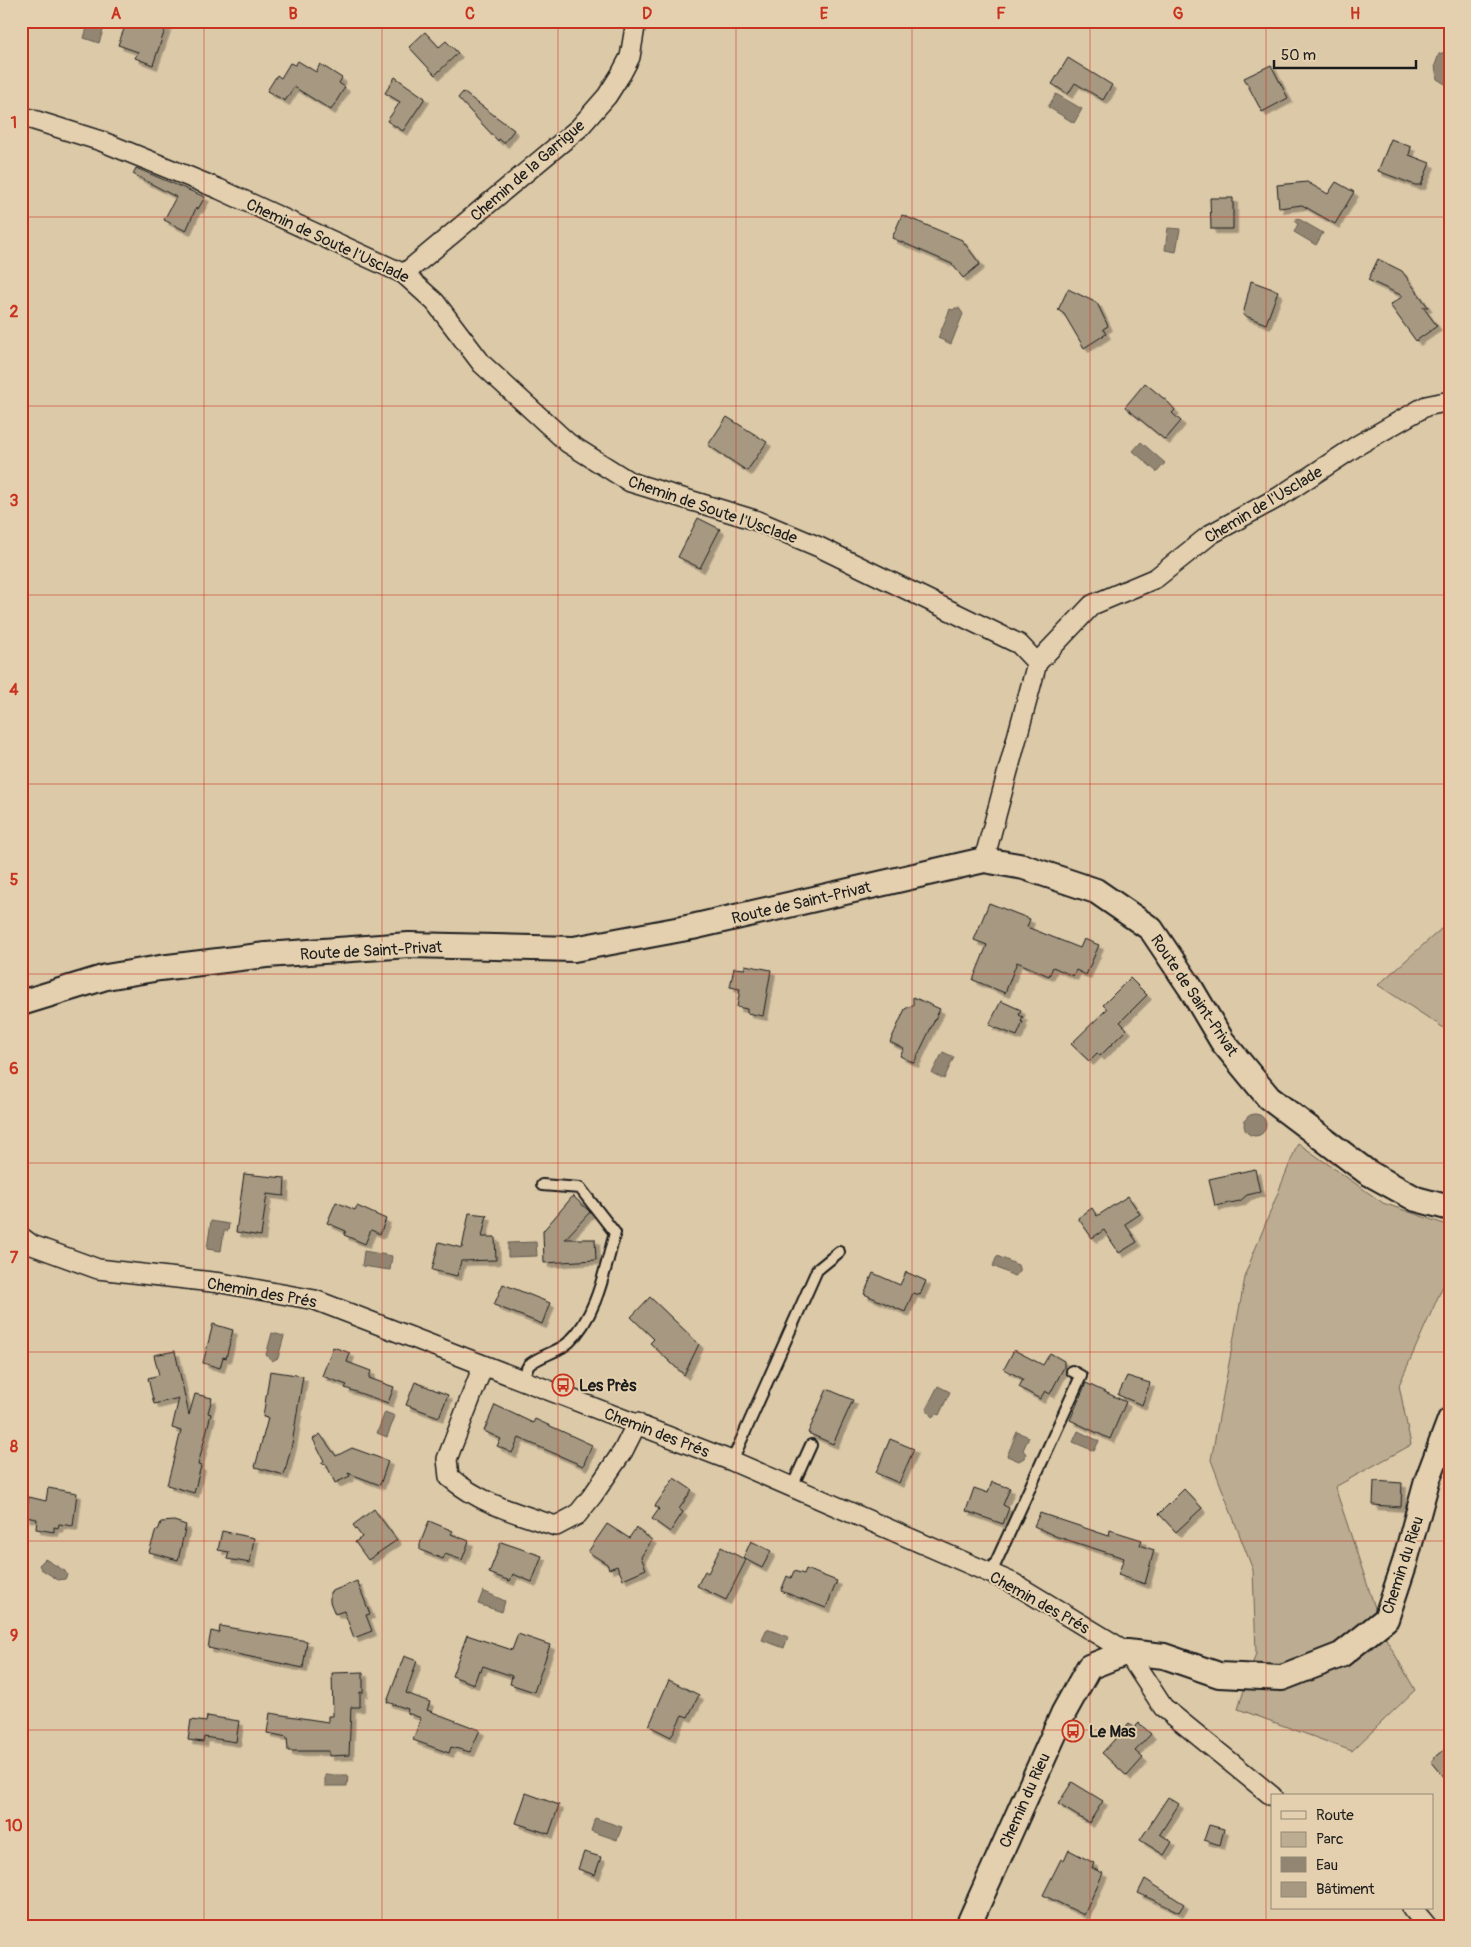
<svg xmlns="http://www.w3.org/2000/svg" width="1471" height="1947" viewBox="0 0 1471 1947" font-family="Pangolin,sans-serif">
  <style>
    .green { fill: #bcac91; stroke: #6c6456 }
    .water { fill: #928672; stroke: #635c50 }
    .building { fill: #a69881; stroke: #1c1c1c; filter: url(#shadow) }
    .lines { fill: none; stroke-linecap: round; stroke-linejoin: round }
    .service-casing { stroke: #1c1c1c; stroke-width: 14 }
    .minor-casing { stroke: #1c1c1c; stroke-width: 22 }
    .tertiary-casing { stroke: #1c1c1c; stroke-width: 28 }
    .service { stroke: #e4d0ae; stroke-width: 10 }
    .minor { stroke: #e4d0ae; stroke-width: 19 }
    .tertiary { stroke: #e4d0ae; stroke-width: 24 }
    .grid { fill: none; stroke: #c8321e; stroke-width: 1; stroke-opacity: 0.55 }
    .labels { text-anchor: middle; stroke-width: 4; stroke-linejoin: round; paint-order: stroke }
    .street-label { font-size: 16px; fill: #1c1c1c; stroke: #e4d0ae }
    .poi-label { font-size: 16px; font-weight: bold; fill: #1c1c1c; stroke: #e4d0ae; text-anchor: start }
    .neatline { fill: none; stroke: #c8321e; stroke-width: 2 }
    .grid-label { font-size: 16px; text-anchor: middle; font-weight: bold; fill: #c8321e }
  </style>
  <defs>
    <filter id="shadow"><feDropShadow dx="4.5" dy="4.5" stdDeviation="0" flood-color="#0004"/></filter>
  </defs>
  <rect width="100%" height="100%" fill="#dcc9a8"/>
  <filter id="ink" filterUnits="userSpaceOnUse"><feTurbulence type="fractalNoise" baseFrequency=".02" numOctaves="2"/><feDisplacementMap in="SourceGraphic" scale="10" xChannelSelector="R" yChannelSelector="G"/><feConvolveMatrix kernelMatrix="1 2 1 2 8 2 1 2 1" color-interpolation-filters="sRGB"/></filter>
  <g filter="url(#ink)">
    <path class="green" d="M 1450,921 L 1450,1032 L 1378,985 Z
      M 1298,1143 L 1383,1203 L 1450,1226 L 1450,1270 L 1399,1385 L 1411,1445 L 1335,1487 L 1384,1635 L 1415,1690 L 1352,1751 L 1238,1709 L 1256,1653 L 1253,1570 L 1211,1460 L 1246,1272 Z"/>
    <path class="water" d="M 89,21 L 106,21 L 99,43 L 84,38 Z
      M 1445,52 L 1450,54 L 1450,83 L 1445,84 L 1437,79 L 1435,65 L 1439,54 Z
      M 1056,94 L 1082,109 L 1074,123 L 1048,107 Z
      M 1297,218 L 1323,233 L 1316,245 L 1294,232 L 1298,224 L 1295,222 Z
      M 1168,228 L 1180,229 L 1176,252 L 1165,250 Z
      M 955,308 L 959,308 L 963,314 L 951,344 L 938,338 L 950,309 L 953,310 Z
      M 1141,442 L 1165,463 L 1157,472 L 1133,451 Z
      M 943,1052 L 954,1057 L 944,1079 L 932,1073 Z
      M1244 1125a11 11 0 1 1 22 0a11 11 0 1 1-22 0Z
      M 211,1221 L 229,1224 L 228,1231 L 224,1231 L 221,1251 L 207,1249 Z
      M 536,1242 L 537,1256 L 508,1257 L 508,1243 Z
      M 364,1251 L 392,1256 L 390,1270 L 362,1266 Z
      M 997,1256 L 1018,1265 L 1020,1272 L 1014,1276 L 993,1266 Z
      M 272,1333 L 284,1336 L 278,1358 L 272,1361 L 266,1355 Z
      M 938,1386 L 950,1392 L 939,1415 L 936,1414 L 932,1417 L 926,1409 Z
      M 385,1412 L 395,1416 L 387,1437 L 377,1433 Z
      M 1078,1431 L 1099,1441 L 1094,1451 L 1073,1442 Z
      M 1017,1432 L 1029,1437 L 1023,1450 L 1026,1454 L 1024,1458 L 1019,1461 L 1007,1456 Z
      M 45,1559 L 65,1571 L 67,1575 L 65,1579 L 58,1580 L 41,1569 L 39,1565 Z
      M 483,1591 L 505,1601 L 502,1612 L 478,1604 Z
      M 767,1629 L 788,1637 L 784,1648 L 762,1640 Z
      M 325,1775 L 348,1775 L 347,1786 L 325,1786 Z
      M 595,1818 L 622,1827 L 617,1840 L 591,1831 Z"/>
    <path class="building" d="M 127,21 L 168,21 L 153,65 L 135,58 L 138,52 L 118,45 Z
      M 425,32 L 439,47 L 446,41 L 458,53 L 435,75 L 409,47 Z
      M 1068,58 L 1112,85 L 1103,100 L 1075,83 L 1068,94 L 1052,84 Z
      M 298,61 L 316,72 L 320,64 L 342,78 L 339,83 L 345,87 L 331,110 L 294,87 L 285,101 L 267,91 L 277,75 L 281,78 L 290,63 L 295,65 Z
      M 1271,65 L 1288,98 L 1262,112 L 1244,78 Z
      M 395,77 L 425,98 L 403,131 L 387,121 L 400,102 L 385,93 Z
      M 463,92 L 514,130 L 504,143 L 499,139 L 498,141 L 458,98 Z
      M 1391,139 L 1411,147 L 1409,155 L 1430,163 L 1421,185 L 1415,185 L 1378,171 Z
      M 136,168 L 205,197 L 198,209 L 196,208 L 186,231 L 164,220 L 176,197 L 133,174 Z
      M 1307,182 L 1328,194 L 1336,182 L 1354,192 L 1335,224 L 1302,205 L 1279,208 L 1277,185 Z
      M 1210,198 L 1233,198 L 1233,229 L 1211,229 Z
      M 902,215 L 962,240 L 980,264 L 963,278 L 952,264 L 892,238 Z
      M 1378,259 L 1402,271 L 1428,307 L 1423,307 L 1437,326 L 1416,341 L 1390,305 L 1403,296 L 1368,280 Z
      M 1251,281 L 1278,291 L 1266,324 L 1243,315 Z
      M 1068,289 L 1097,303 L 1108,326 L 1103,329 L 1106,334 L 1084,348 L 1064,314 L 1058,310 Z
      M 1145,383 L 1168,402 L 1175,410 L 1172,413 L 1181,421 L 1165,440 L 1125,407 Z
      M 727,417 L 767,442 L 747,471 L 708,445 Z
      M 698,518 L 720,529 L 700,568 L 678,557 Z
      M 989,903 L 1030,919 L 1027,927 L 1080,948 L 1084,939 L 1099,945 L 1086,975 L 1076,970 L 1073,976 L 1053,967 L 1049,976 L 1017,962 L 1005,993 L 973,980 L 987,945 L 974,940 Z
      M 745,965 L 771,970 L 763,1016 L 747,1013 L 747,1009 L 737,1007 L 740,989 L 730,987 L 734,968 L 745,969 Z
      M 1130,978 L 1147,995 L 1120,1022 L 1127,1029 L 1100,1056 L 1097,1053 L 1089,1061 L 1071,1044 L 1107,1009 L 1103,1005 Z
      M 913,997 L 940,1009 L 914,1063 L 900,1056 L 904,1049 L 890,1042 L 905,1009 L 913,1005 Z
      M 1001,1001 L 1021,1010 L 1019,1015 L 1023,1017 L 1021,1022 L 1023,1022 L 1017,1036 L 989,1025 Z
      M 1255,1169 L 1260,1192 L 1247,1195 L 1240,1201 L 1215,1206 L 1209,1179 Z
      M 244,1174 L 285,1178 L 284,1196 L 267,1194 L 261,1236 L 236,1232 Z
      M 573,1196 L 590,1212 L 565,1239 L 595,1239 L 596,1260 L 544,1263 L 543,1231 Z
      M 1128,1196 L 1140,1214 L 1125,1224 L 1137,1242 L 1119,1253 L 1104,1230 L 1092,1238 L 1078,1218 L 1092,1208 L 1097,1216 Z
      M 336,1202 L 355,1210 L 357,1206 L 386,1219 L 380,1234 L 371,1230 L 365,1244 L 344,1235 L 346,1231 L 327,1223 Z
      M 469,1213 L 487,1215 L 482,1237 L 495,1237 L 496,1260 L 461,1261 L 457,1276 L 432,1270 L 439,1242 L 462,1248 Z
      M 906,1272 L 926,1281 L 920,1295 L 913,1293 L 905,1312 L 864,1294 L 873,1273 L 900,1285 Z
      M 503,1284 L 550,1303 L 542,1324 L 494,1305 Z
      M 650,1297 L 699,1344 L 684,1375 L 650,1343 L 654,1339 L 631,1317 Z
      M 213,1324 L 233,1330 L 226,1358 L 223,1357 L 220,1368 L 203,1363 Z
      M 333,1347 L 350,1353 L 347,1362 L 371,1371 L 369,1378 L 394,1387 L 388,1403 L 345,1388 L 347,1385 L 322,1376 Z
      M 1014,1350 L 1043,1365 L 1050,1353 L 1064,1361 L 1064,1367 L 1050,1394 L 1045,1391 L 1040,1399 L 1019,1387 L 1023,1379 L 1004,1369 Z
      M 175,1351 L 189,1415 L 195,1394 L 212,1398 L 208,1413 L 211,1414 L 198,1465 L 201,1466 L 194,1493 L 167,1485 L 181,1431 L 172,1428 L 179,1398 L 154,1404 L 148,1378 L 159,1375 L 154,1355 Z
      M 270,1371 L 303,1376 L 292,1444 L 284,1475 L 255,1467 L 268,1418 L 263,1417 Z
      M 1127,1376 L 1150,1383 L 1142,1405 L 1118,1395 Z
      M 415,1382 L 448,1395 L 439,1417 L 406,1405 Z
      M 1086,1383 L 1126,1402 L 1110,1439 L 1070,1420 Z
      M 827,1389 L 853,1400 L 833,1444 L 808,1433 Z
      M 495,1405 L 533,1423 L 535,1419 L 592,1445 L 583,1466 L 519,1438 L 512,1453 L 497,1446 L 501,1439 L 484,1431 Z
      M 320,1434 L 336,1456 L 352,1448 L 388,1461 L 380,1485 L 348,1473 L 350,1476 L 335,1483 L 326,1464 L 321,1463 L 324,1461 L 313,1439 Z
      M 890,1439 L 914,1449 L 899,1483 L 876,1473 Z
      M 674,1478 L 692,1490 L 679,1509 L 683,1512 L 670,1532 L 652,1519 L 659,1509 L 655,1506 Z
      M 1374,1481 L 1402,1483 L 1401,1507 L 1373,1505 Z
      M 992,1482 L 1010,1488 L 1003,1505 L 1009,1508 L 1003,1524 L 966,1511 L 974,1488 L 988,1493 Z
      M 48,1488 L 77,1493 L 73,1526 L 59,1524 L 58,1528 L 54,1527 L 54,1532 L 36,1529 L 37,1519 L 25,1517 L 29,1497 L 46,1501 Z
      M 1184,1489 L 1202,1508 L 1176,1532 L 1159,1514 Z
      M 374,1509 L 397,1540 L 368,1560 L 355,1542 L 362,1537 L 353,1525 Z
      M 1040,1513 L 1109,1536 L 1110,1530 L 1142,1540 L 1140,1545 L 1154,1550 L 1145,1584 L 1118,1575 L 1124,1558 L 1055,1536 L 1034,1526 Z
      M 174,1521 L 186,1525 L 178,1560 L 149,1552 L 156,1530 L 158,1531 L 161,1522 Z
      M 429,1521 L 453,1531 L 451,1534 L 469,1541 L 462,1560 L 445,1554 L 443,1559 L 420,1550 L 420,1544 Z
      M 607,1524 L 629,1538 L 636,1528 L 652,1540 L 641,1557 L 646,1569 L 623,1579 L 617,1566 L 609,1569 L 607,1564 L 588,1552 Z
      M 222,1531 L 254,1538 L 250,1563 L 227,1559 L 229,1552 L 218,1550 Z
      M 751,1541 L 771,1551 L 762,1568 L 743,1558 Z
      M 501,1542 L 542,1556 L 532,1582 L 513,1574 L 510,1581 L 489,1573 Z
      M 721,1547 L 746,1560 L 726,1600 L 697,1586 L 705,1571 L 708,1573 Z
      M 806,1569 L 837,1581 L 826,1608 L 781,1591 L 787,1576 L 791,1578 L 794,1571 L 804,1574 Z
      M 357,1581 L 370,1614 L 366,1615 L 372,1631 L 354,1638 L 344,1611 L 335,1614 L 330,1602 L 330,1592 Z
      M 220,1626 L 307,1641 L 303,1668 L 208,1648 L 211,1631 L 219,1633 Z
      M 518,1634 L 550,1645 L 534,1692 L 510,1684 L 512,1676 L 483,1666 L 481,1671 L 479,1670 L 474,1684 L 452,1676 L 467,1635 L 512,1650 Z
      M 404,1656 L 417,1661 L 406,1693 L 430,1702 L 427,1710 L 480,1730 L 470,1752 L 451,1747 L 449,1753 L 413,1740 L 421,1718 L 407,1713 L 408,1709 L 387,1702 Z
      M 363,1672 L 363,1693 L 360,1692 L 360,1707 L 351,1707 L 349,1755 L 329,1756 L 329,1751 L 288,1751 L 287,1737 L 267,1733 L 270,1713 L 328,1722 L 328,1716 L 333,1716 L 332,1673 Z
      M 669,1680 L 699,1695 L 688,1717 L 682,1715 L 671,1737 L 649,1726 Z
      M 207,1716 L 239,1721 L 236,1742 L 204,1737 L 203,1742 L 188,1740 L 191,1720 L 206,1722 Z
      M 1139,1723 L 1151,1734 L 1135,1751 L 1143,1758 L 1127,1776 L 1102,1753 L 1129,1724 L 1134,1728 Z
      M 1450,1745 L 1450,1784 L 1431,1761 Z
      M 1072,1782 L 1103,1801 L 1089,1823 L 1058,1804 Z
      M 526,1793 L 559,1805 L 549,1834 L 516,1823 Z
      M 1168,1797 L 1179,1804 L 1160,1834 L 1172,1842 L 1164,1855 L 1140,1840 Z
      M 1209,1825 L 1224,1829 L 1220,1845 L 1204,1840 Z
      M 1069,1850 L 1094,1863 L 1092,1868 L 1103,1873 L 1084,1915 L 1043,1895 L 1061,1859 L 1064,1861 Z
      M 584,1852 L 601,1857 L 595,1875 L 578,1869 Z
      M 1145,1879 L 1184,1904 L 1179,1912 L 1138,1893 Z"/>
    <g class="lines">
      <g class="service-casing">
        <path id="service" d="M 522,1379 C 524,1376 526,1369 529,1365 C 538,1356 559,1352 569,1342 C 597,1316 605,1268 615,1233 L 580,1188 L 542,1185
          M 732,1461 L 817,1270 L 839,1252
          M 792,1487 L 811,1445
          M 991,1573 L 1081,1376 L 1072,1371"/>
      </g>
      <g class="minor-casing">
        <path id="minor" d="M 21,116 L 101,141 L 219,189 L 404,274 L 435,302 L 482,364 L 568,443 L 630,482 L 755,520 L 819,547 L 1019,644 L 1037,663
          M 404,274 L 579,128 L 607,96 L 621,74 L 630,57 L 636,21
          M 984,860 L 1037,663 L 1092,605 L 1156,578 L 1211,534 L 1279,497 L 1358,445 L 1426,406 L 1450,401
          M 21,1237 L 32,1245 L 98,1269 L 221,1283 L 315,1300 L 732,1461 L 1013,1583 L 1127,1652 L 1163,1707 L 1272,1796
          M 483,1366 L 447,1459 L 449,1477 C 481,1504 516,1513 556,1526 L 577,1515 L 593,1495 L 623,1451 L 637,1423
          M 1412,1908 L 1427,1926"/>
      </g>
      <g class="tertiary-casing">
        <path id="tertiary" d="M 21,1003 L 106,977 L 160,968 L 266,955 L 409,945 L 574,949 L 692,927 L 984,860 L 1024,867 L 1096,891 L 1151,929 L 1190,987 L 1222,1041 L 1269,1098 L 1367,1172 L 1416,1199 L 1450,1208
          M 968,1926 L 1064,1712 L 1089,1667 L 1127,1652 L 1164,1656 L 1219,1675 L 1282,1678 L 1341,1655 L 1386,1619 L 1404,1565 L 1427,1481 L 1450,1420"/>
      </g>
      <use href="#service" class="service"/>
      <use href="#minor" class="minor"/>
      <use href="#tertiary" class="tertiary"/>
    </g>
  </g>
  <path class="grid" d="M 204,21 L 204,1926M 382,21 L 382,1926M 558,21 L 558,1926M 736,21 L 736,1926M 912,21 L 912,1926M 1090,21 L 1090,1926M 1266,21 L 1266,1926M 21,217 L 1450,217M 21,406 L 1450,406M 21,595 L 1450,595M 21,784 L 1450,784M 21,974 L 1450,974M 21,1163 L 1450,1163M 21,1352 L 1450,1352M 21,1541 L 1450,1541M 21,1730 L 1450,1730"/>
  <defs>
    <g id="bus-ring" transform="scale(1.125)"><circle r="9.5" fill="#e4d0ae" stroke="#c8321e" stroke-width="1.5"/><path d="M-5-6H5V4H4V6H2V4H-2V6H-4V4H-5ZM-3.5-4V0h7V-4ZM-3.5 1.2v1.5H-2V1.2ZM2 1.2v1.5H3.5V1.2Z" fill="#c8321e"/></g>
  </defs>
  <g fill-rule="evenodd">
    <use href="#bus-ring" x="563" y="1385"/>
    <use href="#bus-ring" x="1073" y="1731"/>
  </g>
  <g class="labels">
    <g class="street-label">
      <text transform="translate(527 170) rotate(-41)" y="6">Chemin de la Garrigue</text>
      <text transform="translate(328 240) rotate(25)" y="6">Chemin de Soute l'Usclade</text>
      <text transform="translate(1263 504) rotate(-31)" y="6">Chemin de l'Usclade</text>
      <text transform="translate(713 509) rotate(19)" y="6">Chemin de Soute l'Usclade</text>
      <text transform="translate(801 902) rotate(-13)" y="6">Route de Saint-Privat</text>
      <text transform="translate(371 950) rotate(-3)" y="6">Route de Saint-Privat</text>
      <text transform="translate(1195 995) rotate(56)" y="6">Route de Saint-Privat</text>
      <text transform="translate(262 1292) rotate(10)" y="6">Chemin des Prés</text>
      <text transform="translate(657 1432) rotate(21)" y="6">Chemin des Prés</text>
      <text transform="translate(1402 1565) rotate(-72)" y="6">Chemin du Rieu</text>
      <text transform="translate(1040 1602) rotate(29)" y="6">Chemin des Prés</text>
      <text transform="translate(1024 1800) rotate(-66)" y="6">Chemin du Rieu</text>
    </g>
    <g class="poi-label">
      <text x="579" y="1391">Les Près</text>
      <text x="1089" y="1737">Le Mas</text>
    </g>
  </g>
  <rect width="1471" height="1947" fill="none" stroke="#e4d0ae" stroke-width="55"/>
  <rect x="1271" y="1794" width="162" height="115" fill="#e4d0ae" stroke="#948874"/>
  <rect x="1281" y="1811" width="25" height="8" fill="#e4d0ae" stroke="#948874"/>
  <text x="1316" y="1820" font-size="15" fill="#1c1c1c">Route</text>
  <rect x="1281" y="1832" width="25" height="15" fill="#bcac91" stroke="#948874"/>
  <text x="1316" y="1844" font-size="15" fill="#1c1c1c">Parc</text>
  <rect x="1281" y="1857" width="25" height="15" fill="#928672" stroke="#948874"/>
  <text x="1316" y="1870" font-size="15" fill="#1c1c1c">Eau</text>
  <rect x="1281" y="1882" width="25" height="15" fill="#a69881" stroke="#948874"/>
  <text x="1316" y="1894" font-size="15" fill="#1c1c1c">Bâtiment</text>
  <path d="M1274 60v8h142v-8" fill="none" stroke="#1c1c1c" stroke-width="2.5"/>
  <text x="1281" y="60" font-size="15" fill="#1c1c1c" stroke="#e4d0ae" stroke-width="4" paint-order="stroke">50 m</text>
  <rect x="28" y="28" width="1416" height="1892" class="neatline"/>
  <g class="grid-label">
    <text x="116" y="19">A</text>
    <text x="293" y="19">B</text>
    <text x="470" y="19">C</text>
    <text x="647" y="19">D</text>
    <text x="824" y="19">E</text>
    <text x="1001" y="19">F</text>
    <text x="1178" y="19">G</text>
    <text x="1355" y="19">H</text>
    <text x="14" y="128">1</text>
    <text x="14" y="317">2</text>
    <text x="14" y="506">3</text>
    <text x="14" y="695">4</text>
    <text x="14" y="885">5</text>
    <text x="14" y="1074">6</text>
    <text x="14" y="1263">7</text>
    <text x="14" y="1452">8</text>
    <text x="14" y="1641">9</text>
    <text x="14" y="1831">10</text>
  </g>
</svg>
